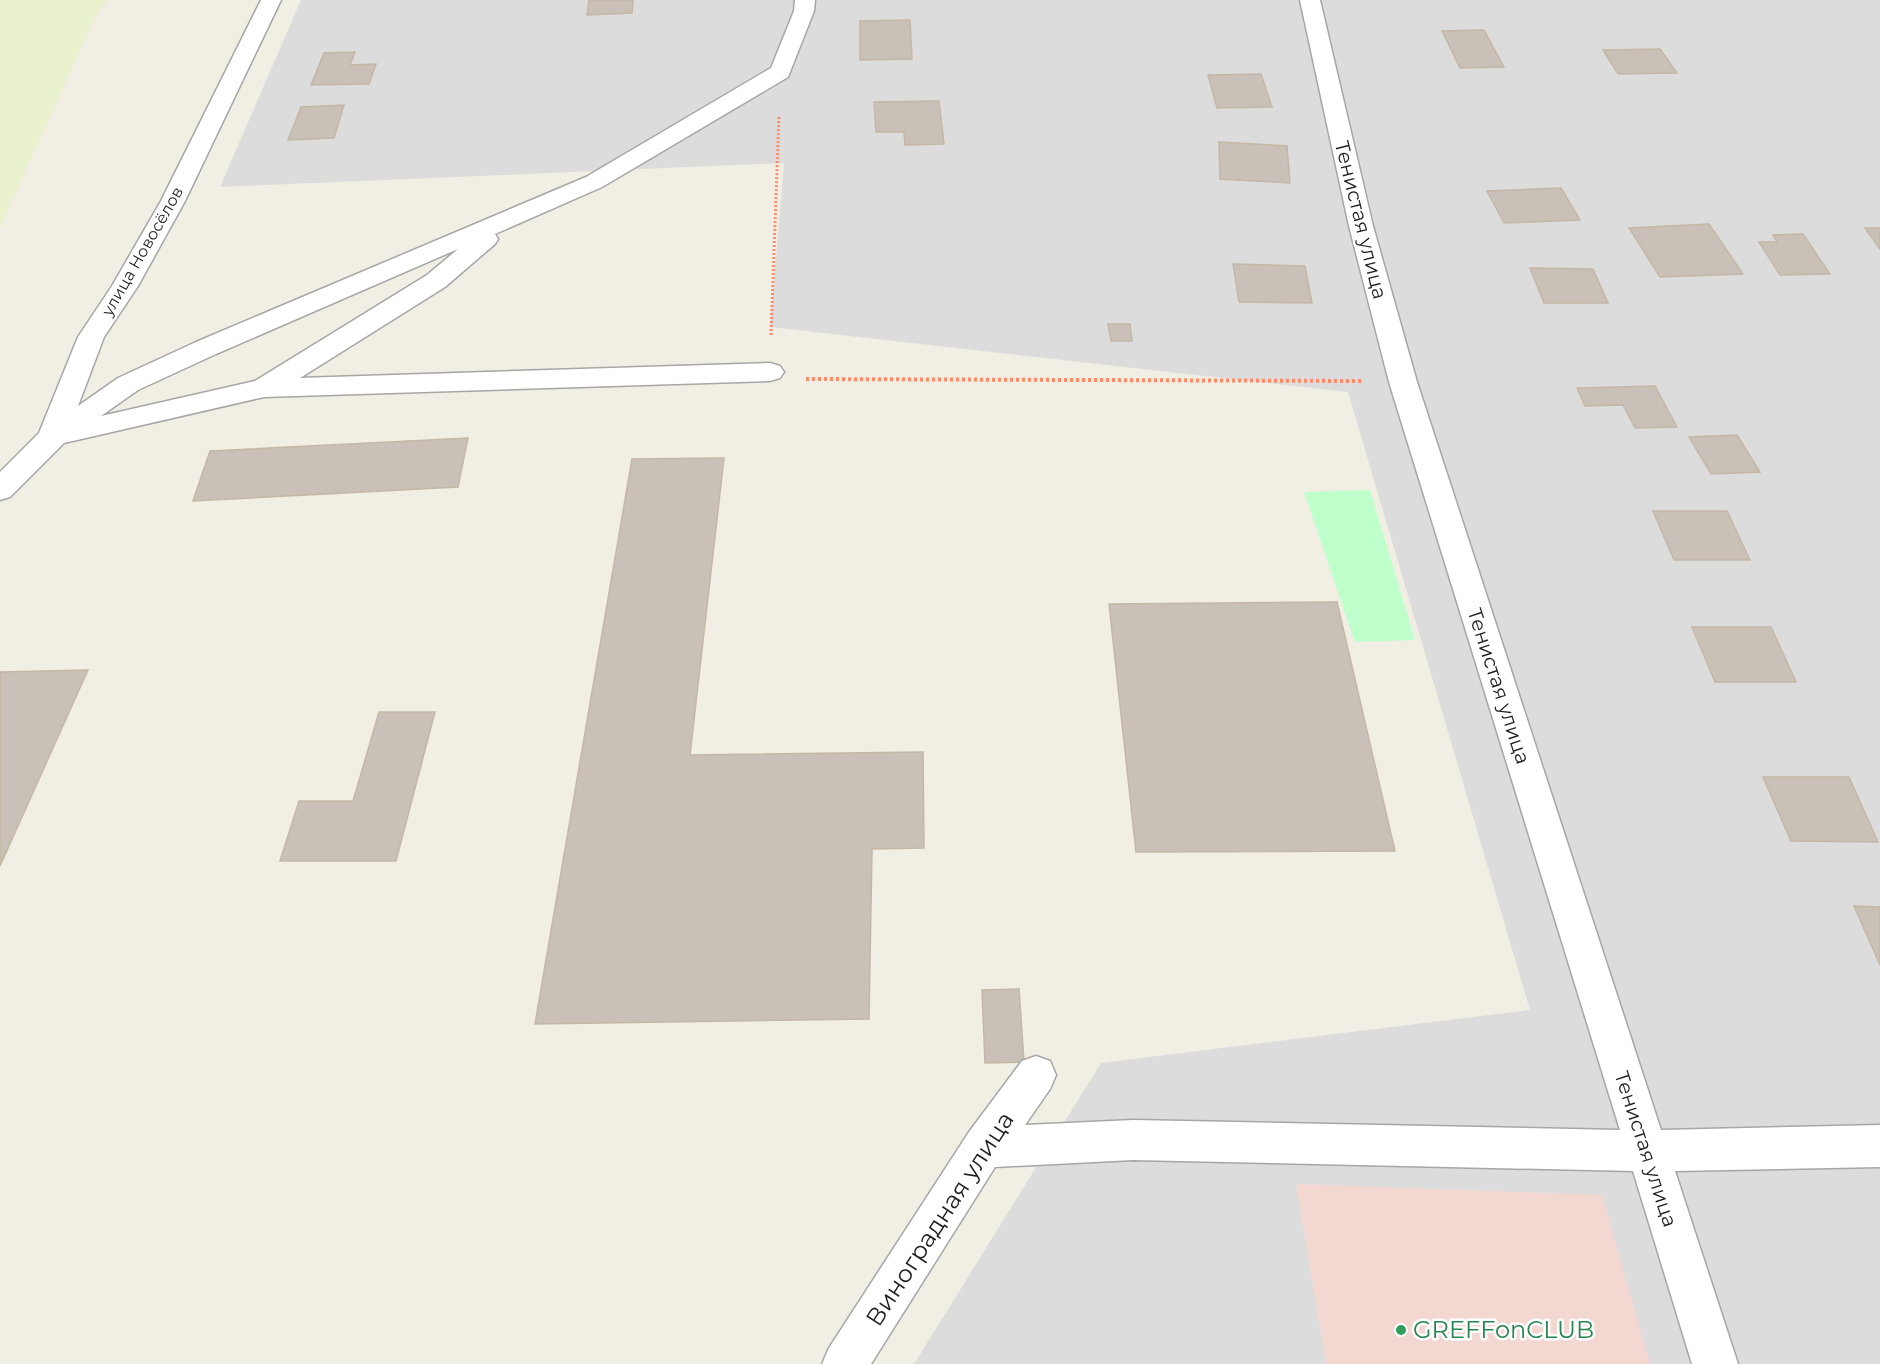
<svg xmlns="http://www.w3.org/2000/svg" width="1880" height="1364" viewBox="0 0 1880 1364" font-family="Montserrat,sans-serif">
  <style>
    .residential { fill: #dddcdc }
    .commercial { fill: #f3d8d2 }
    .farmland { fill: #eaf1ce }
    .park { fill: #beffcb }
    .building { fill: #c9c1b7; stroke: #c4b7a5; stroke-width: 1.5 }
    .lines { fill: none; stroke-linecap: round; stroke-linejoin: round }
    .street-casing { stroke: #a6a6a6; stroke-width: 3 }
    .path-far1 { stroke: #ff8a67; stroke-width: 3; stroke-dasharray: 2 2; stroke-linecap: butt }
    .path { stroke: #ff8a67; stroke-width: 4; stroke-dasharray: 3 3; stroke-linecap: butt }
    .street { fill: #fff; fill-rule: evenodd }
    .leisure-dot { fill: #2e9e5b; stroke: #fff; stroke-width: 2 }
    .labels { text-anchor: middle; stroke-width: 5; stroke-linejoin: round; paint-order: stroke }
    .far-street-label { font-size: 16px; fill: #1f1f1f; stroke: #fff }
    .street-label { font-size: 20px; fill: #1f1f1f; stroke: #fff }
    .near-street-label { font-size: 24px; fill: #1f1f1f; stroke: #fff }
    .near-leisure-label { font-size: 24px; fill: #27864d; stroke: #fff; text-anchor: start }
  </style>
  <rect width="100%" height="100%" fill="#f1eee4"/>
  <path class="residential" d="M 301,0 L 1880,0 L 1880,1364 L 914,1364 L 1101,1063 L 1530,1010 L 1348,392 L 770,327 L 784,163 L 220,187 Z"/>
  <path class="commercial" d="M 1296,1184 L 1602,1195 L 1650,1364 L 1326,1364 Z"/>
  <path class="farmland" d="M 0,0 L 108,0 L 97,13 L 0,227 Z"/>
  <path class="park" d="M 1370,490 L 1415,640 L 1355,642 L 1304,492 Z"/>
  <path class="building" d="M 589,0 L 633,0 L 632,13 L 587,15 Z
    M 910,20 L 912,59 L 860,60 L 860,21 Z
    M 1484,30 L 1504,67 L 1460,68 L 1442,31 Z
    M 1660,49 L 1677,73 L 1618,74 L 1603,50 Z
    M 355,52 L 350,65 L 376,64 L 369,84 L 311,85 L 324,53 Z
    M 1261,74 L 1272,107 L 1217,108 L 1208,75 Z
    M 939,101 L 944,144 L 905,145 L 904,132 L 876,132 L 874,102 Z
    M 344,105 L 334,138 L 288,140 L 301,107 Z
    M 1219,142 L 1287,146 L 1290,183 L 1220,179 Z
    M 1561,188 L 1580,220 L 1504,223 L 1487,191 Z
    M 1709,224 L 1743,274 L 1660,277 L 1629,228 Z
    M 1865,228 L 1880,228 L 1880,249 Z
    M 1803,234 L 1830,274 L 1780,275 L 1759,242 L 1777,242 L 1773,235 Z
    M 1233,264 L 1305,266 L 1312,303 L 1239,302 Z
    M 1530,268 L 1593,269 L 1608,303 L 1544,303 Z
    M 1108,324 L 1130,324 L 1132,341 L 1111,341 Z
    M 1655,386 L 1677,427 L 1635,428 L 1623,405 L 1585,406 L 1577,388 Z
    M 1737,435 L 1760,472 L 1711,474 L 1689,437 Z
    M 468,438 L 458,487 L 193,501 L 210,451 Z
    M 724,458 L 690,755 L 923,752 L 924,848 L 872,849 L 869,1019 L 535,1024 L 632,459 Z
    M 1653,511 L 1727,511 L 1750,560 L 1674,560 Z
    M 1337,602 L 1395,851 L 1136,852 L 1109,604 Z
    M 1692,627 L 1771,627 L 1796,682 L 1715,682 Z
    M 88,670 L 0,866 L 0,672 Z
    M 379,712 L 435,712 L 396,861 L 280,861 L 299,801 L 353,801 Z
    M 1763,777 L 1849,777 L 1878,842 L 1791,841 Z
    M 1854,906 L 1880,907 L 1880,965 Z
    M 1019,989 L 1024,1062 L 985,1063 L 982,990 Z"/>
  <g class="lines">
    <g class="street-casing">
      <path id="street" d="M 261,0 L 281,0 L 185,201 L 138,286 L 104,337 L 78,406 L 118,378 L 196,342 L 586,177 L 771,68 L 794,11 L 795,0 L 815,0 L 814,11 L 788,77 L 602,187 L 495,234 L 498,239 L 495,244 L 445,287 L 300,378 L 770,363 L 780,366 L 784,372 L 780,378 L 770,381 L 264,397 L 64,443 L 10,497 L 0,500 L 0,472 L 39,433 L 78,337 L 112,286 L 161,201 ZM 458,249 L 427,275 L 255,381 L 101,416 L 138,390 L 216,354 Z
        M 1300,0 L 1320,0 L 1373,226 L 1417,382 L 1661,1130 L 1880,1125 L 1880,1167 L 1675,1171 L 1738,1364 L 1692,1364 L 1633,1171 L 1133,1160 L 995,1167 L 871,1364 L 822,1364 L 829,1348 L 969,1132 L 1022,1061 L 1036,1056 L 1050,1061 L 1056,1075 L 1050,1089 L 1025,1125 L 1133,1120 L 1620,1130 L 1389,382 L 1349,226 Z"/>
    </g>
    <path class="path-far1" d="M 771,335 L 779,115"/>
    <path class="path" d="M 806,379 L 1362,381"/>
    <use href="#street" class="street"/>
  </g>
  <circle class="leisure-dot" cx="1401" cy="1330" r="6"/>
  <g class="labels">
    <g class="far-street-label">
      <text transform="translate(142 251) rotate(-60)" y="6">улица Новосёлов</text>
    </g>
    <g class="street-label">
      <text transform="translate(1361 220) rotate(76)" y="7">Тенистая улица</text>
      <text transform="translate(1499 686) rotate(72)" y="7">Тенистая улица</text>
      <text transform="translate(1646 1149) rotate(72)" y="7">Тенистая улица</text>
    </g>
    <g class="near-street-label">
      <text transform="translate(940 1219) rotate(-57)" y="8">Виноградная улица</text>
    </g>
    <g class="near-leisure-label">
      <text x="1413" y="1338">GREFFonCLUB</text>
    </g>
  </g>
</svg>
